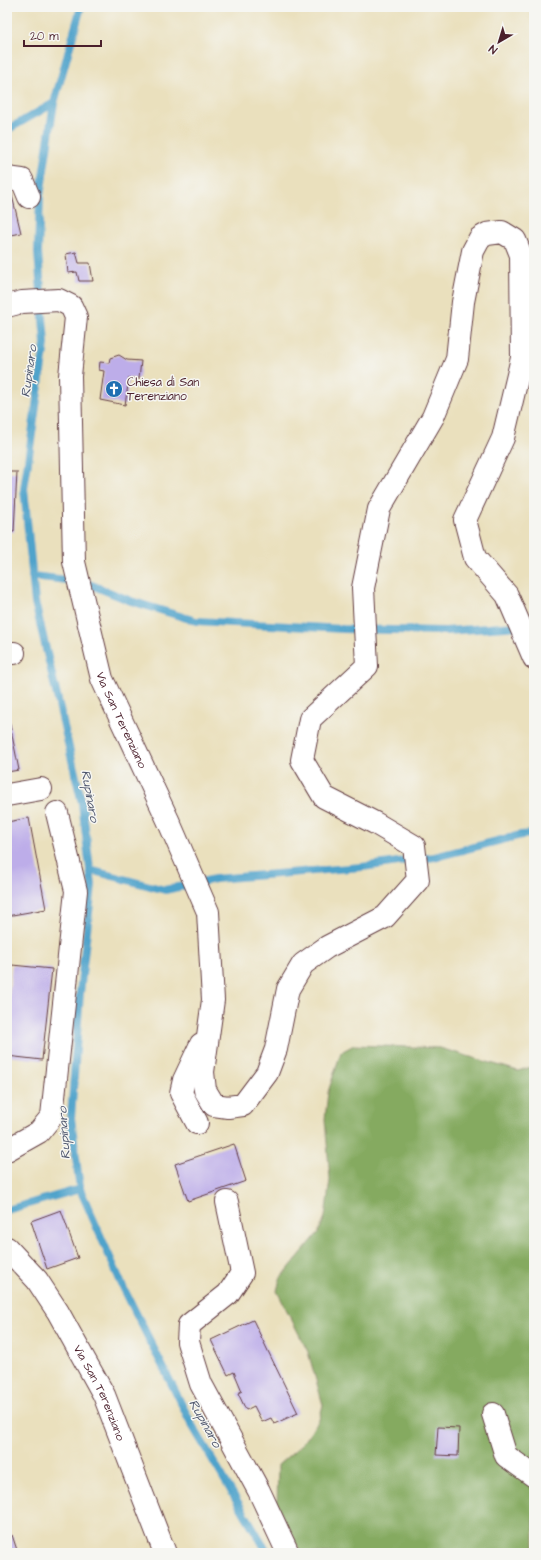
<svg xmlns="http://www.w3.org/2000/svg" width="541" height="1560" viewBox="0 0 541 1560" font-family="'Architects Daughter',sans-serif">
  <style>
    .forest { fill: #85aa60; stroke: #686446 }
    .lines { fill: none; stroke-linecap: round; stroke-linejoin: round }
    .stream { stroke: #50a3cb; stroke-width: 8 }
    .building { fill: #bdade9 }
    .minor-casing { stroke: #623c41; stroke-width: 24 }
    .minor { stroke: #fff; stroke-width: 22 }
    .labels { text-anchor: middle; stroke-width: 3; stroke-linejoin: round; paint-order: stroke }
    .poi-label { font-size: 12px; fill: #4a1f2b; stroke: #f6f6f2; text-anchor: start }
    .street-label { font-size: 12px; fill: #4a1f2b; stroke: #f6f6f2 }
    .water-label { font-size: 13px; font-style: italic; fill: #4c546b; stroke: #f6f6f2 }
  </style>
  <rect width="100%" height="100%" fill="#f6f6f2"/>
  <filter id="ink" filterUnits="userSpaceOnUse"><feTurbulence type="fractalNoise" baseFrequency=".025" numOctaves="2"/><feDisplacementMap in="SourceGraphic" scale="8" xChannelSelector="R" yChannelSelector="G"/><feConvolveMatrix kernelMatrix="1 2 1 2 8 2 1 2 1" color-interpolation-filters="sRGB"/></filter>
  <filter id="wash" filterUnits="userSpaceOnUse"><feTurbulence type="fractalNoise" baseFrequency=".012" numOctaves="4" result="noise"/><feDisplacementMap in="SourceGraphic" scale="16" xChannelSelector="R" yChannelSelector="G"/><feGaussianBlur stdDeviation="0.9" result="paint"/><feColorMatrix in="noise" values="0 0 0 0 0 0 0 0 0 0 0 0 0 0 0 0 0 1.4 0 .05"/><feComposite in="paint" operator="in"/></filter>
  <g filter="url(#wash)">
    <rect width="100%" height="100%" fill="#eae0bd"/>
    <path class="forest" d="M 354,1045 L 440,1048 L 518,1071 L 534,1066 L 534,1553 L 301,1553 L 277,1506 L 278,1465 L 301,1445 L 319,1420 L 323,1405 L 308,1352 L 277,1291 L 280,1279 L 318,1233 L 325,1217 L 330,1180 L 325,1119 L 328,1092 L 341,1052 Z"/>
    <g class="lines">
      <path class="stream" d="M 81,7 L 54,103 L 40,196 L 38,252 L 45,344 L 24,489 L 35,602 L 82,803 L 92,885 L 80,993 L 71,1118 L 80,1189 L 123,1287 L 192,1425 L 268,1553
        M 7,130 L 54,103
        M 32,576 L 84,582 L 131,601 L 196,621 L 343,629 L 445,631 L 534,625
        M 90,870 L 165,890 L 215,879 L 362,867 L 435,857 L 521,835 L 534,834
        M 7,1210 L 80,1189"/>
    </g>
    <g id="blocks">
      <path class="building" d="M 7,187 L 10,187 L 21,233 L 7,236 Z
        M 76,252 L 79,263 L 90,263 L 93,281 L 79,281 L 77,272 L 68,273 L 66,254 Z
        M 7,339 L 9,339 L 8,397 L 7,397 Z
        M 119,355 L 127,360 L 141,361 L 139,379 L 129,378 L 125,405 L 100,400 L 104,371 L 99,370 L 100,362 L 109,363 L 110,358 Z
        M 7,472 L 17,472 L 14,532 L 7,531 Z
        M 7,710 L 19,770 L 7,772 Z
        M 29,818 L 46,909 L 7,916 L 7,822 Z
        M 12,965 L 52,969 L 42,1060 L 7,1056 L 7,1019 Z
        M 234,1144 L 246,1181 L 188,1201 L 175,1164 Z
        M 61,1210 L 78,1258 L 47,1269 L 31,1221 Z
        M 253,1320 L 298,1413 L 274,1424 L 271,1418 L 262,1422 L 254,1406 L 246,1410 L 238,1393 L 242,1391 L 234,1372 L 228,1375 L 211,1340 Z
        M 438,1427 L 459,1428 L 458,1456 L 436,1455 Z
        M 12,1535 L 18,1553 L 7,1553 L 7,1536 Z"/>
    </g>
  </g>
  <g filter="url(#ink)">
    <use href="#blocks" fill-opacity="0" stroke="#623c41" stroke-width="1"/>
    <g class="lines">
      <g class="minor-casing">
        <g id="minor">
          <path d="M 7,178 L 22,180 L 29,197"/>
          <path id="s1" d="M 7,306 L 22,302 L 59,300 L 71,306 L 76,317 L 70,376 L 74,562 L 102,679 L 168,820 L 208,912 L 213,1000 L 203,1072 L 205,1090 L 214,1105 L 228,1107 L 243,1105 L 267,1073 L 276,1049 L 288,989 L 303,964 L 327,947 L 385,917 L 418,880 L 414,846 L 375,823 L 324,797 L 302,760 L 310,719 L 367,666 L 363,588 L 379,509 L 433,417 L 457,359 L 463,302 L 473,251 L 480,238 L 487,234 L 502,232 L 515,240 L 521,255 L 522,358 L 503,438 L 465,520 L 475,558 L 507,595 L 534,658"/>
          <path d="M 7,653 L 14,653"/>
          <path d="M 7,795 L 41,789"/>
          <path d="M 197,1123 L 181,1093 L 184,1080 L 201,1044"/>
          <path d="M 7,1150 L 39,1132 L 52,1116 L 76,891 L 57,813"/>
          <path d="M 227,1202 L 242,1273 L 228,1294 L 189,1325 L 188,1342 L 201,1384 L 259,1491 L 288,1553"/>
          <path id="s2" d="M 7,1248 L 37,1280 L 58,1312 L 104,1395 L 165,1553"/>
          <path d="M 493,1414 L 506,1456 L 534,1476"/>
        </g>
      </g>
      <use href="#minor" class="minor"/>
    </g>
  </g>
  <defs>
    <g id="church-disc" transform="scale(0.9)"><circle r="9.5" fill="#1f6fb2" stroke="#f6f6f2"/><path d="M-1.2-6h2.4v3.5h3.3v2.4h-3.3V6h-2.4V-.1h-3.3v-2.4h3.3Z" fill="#fff"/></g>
  </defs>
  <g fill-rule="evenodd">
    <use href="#church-disc" x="114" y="389"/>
  </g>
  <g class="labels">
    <g class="poi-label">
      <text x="127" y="386">Chiesa di San<tspan x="127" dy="14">Terenziano</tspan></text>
    </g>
    <g class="street-label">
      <text dy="4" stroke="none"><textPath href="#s1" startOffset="489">Via San Terenziano</textPath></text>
      <text dy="4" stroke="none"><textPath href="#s2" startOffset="173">Via San Terenziano</textPath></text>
    </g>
    <g class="water-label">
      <text transform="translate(28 371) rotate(-82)" y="5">Rupinaro</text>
      <text transform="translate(91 796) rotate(80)" y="5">Rupinaro</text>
      <text transform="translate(63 1133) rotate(-94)" y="5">Rupinaro</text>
      <text transform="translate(206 1423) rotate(61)" y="5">Rupinaro</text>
    </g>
  </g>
  <rect width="541" height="1560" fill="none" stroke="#f6f6f2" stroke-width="24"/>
  <g transform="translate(499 42) rotate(218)" stroke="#f6f6f2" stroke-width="3" paint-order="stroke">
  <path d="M0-3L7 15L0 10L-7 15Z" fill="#4a1f2b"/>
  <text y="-6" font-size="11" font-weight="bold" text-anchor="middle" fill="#4a1f2b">N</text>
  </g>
  <path d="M24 40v6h77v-6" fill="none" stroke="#4a1f2b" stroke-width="2"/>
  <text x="30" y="40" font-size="12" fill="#4a1f2b" stroke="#f6f6f2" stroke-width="3" paint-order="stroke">20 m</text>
</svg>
